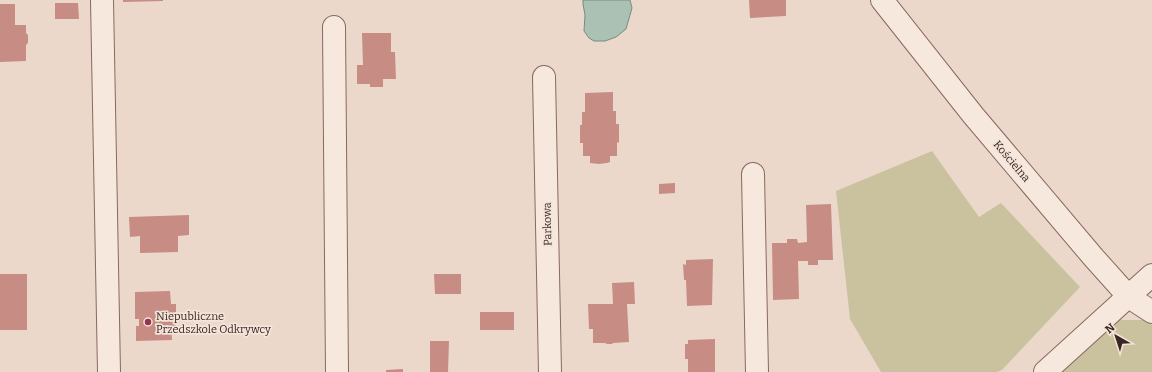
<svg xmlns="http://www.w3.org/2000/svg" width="1152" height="372" viewBox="0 0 1152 372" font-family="Bitter,serif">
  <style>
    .green { fill: #cac29e }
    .water { fill: #aac1b4; stroke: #718f7f }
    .building { fill: #c78c83 }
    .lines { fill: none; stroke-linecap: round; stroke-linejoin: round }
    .minor-casing { stroke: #876960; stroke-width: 24 }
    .minor { stroke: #f7e8dd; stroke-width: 22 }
    .poi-dot { fill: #923450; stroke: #f4e4d9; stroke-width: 1.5 }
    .labels { text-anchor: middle; stroke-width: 3.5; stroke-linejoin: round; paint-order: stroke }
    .street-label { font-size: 11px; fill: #392622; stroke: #f4e4d9 }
    .poi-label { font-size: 11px; fill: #392622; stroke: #f4e4d9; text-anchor: start }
  </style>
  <rect width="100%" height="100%" fill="#ecd8ca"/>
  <path class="green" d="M 932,151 L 979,217 L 1001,203 L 1080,287 L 1002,370 L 997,372 L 881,372 L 850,319 L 836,191 Z
    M 1118,320 L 1146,320 L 1152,325 L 1152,372 L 1061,372 Z"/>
  <path class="water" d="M 583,0 L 630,0 L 632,8 L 626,29 L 616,37 L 605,41 L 594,41 L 589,38 L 584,31 L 585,15 L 583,4 Z"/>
  <path class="building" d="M 123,0 L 163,0 L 163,1 L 123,2 Z
    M 749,0 L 786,0 L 786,16 L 750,18 Z
    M 55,3 L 78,3 L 79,19 L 55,19 Z
    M 0,4 L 15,4 L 15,25 L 26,25 L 26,33 L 28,35 L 28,43 L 26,45 L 26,61 L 0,62 Z
    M 362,33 L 391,33 L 391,52 L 395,52 L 396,79 L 383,79 L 383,87 L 370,87 L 370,84 L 357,84 L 357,65 L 363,65 Z
    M 613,92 L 613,111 L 616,111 L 616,124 L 619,124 L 619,143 L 617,142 L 617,156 L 610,156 L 610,162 L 607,163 L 599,164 L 590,163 L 590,156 L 583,156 L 583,143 L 580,143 L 580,125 L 582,125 L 582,112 L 585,112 L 585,93 Z
    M 675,183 L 675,193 L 659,194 L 659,184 Z
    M 831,204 L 833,260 L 818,260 L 818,265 L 808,265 L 808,261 L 798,261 L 799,299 L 773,300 L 772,243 L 787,243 L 787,239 L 797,239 L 798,243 L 807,242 L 806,205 Z
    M 189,215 L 189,235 L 178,236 L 178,252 L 140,253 L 140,236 L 130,237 L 129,217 Z
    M 713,259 L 712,305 L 687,306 L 686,280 L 684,280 L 683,264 L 686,265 L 686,260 Z
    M 0,274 L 27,274 L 27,330 L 0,330 Z
    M 434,274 L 461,274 L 461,294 L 435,294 Z
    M 634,282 L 635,304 L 627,304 L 629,342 L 613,343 L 612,344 L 607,344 L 605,343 L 593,343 L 593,329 L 589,329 L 588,304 L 613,304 L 612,283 Z
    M 170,291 L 171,304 L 176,304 L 176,327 L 171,327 L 172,340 L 136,341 L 136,326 L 139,326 L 139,319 L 135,319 L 135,292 Z
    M 480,312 L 514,312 L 514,330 L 480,330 Z
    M 715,339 L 715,372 L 688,372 L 688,359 L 685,359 L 685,344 L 688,344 L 688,340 Z
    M 430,341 L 449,341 L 448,372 L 430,372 Z
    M 403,369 L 403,372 L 386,372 L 386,370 Z"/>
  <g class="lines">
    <g class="minor-casing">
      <path id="minor" d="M 102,0 L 109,372
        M 882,0 L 973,115 L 1094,258 L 1129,297 L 1152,312
        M 334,27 L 337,372
        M 544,77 L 550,372
        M 753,174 L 757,372
        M 1045,372 L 1152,275"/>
    </g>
    <use href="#minor" class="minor"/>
  </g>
  <circle class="poi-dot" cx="148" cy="322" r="4"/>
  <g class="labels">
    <g class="street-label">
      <text transform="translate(1012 161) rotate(50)" y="4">Kościelna</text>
      <text transform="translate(547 224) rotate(-91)" y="4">Parkowa</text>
    </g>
    <g class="poi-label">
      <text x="156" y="320">Niepubliczne<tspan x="156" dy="13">Przedszkole Odkrywcy</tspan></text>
    </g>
  </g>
  <g transform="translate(1116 336) rotate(321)" stroke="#f4e4d9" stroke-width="3" paint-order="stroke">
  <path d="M0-3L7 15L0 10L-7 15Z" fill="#392622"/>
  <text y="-6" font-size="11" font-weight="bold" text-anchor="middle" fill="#392622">N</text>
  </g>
</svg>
